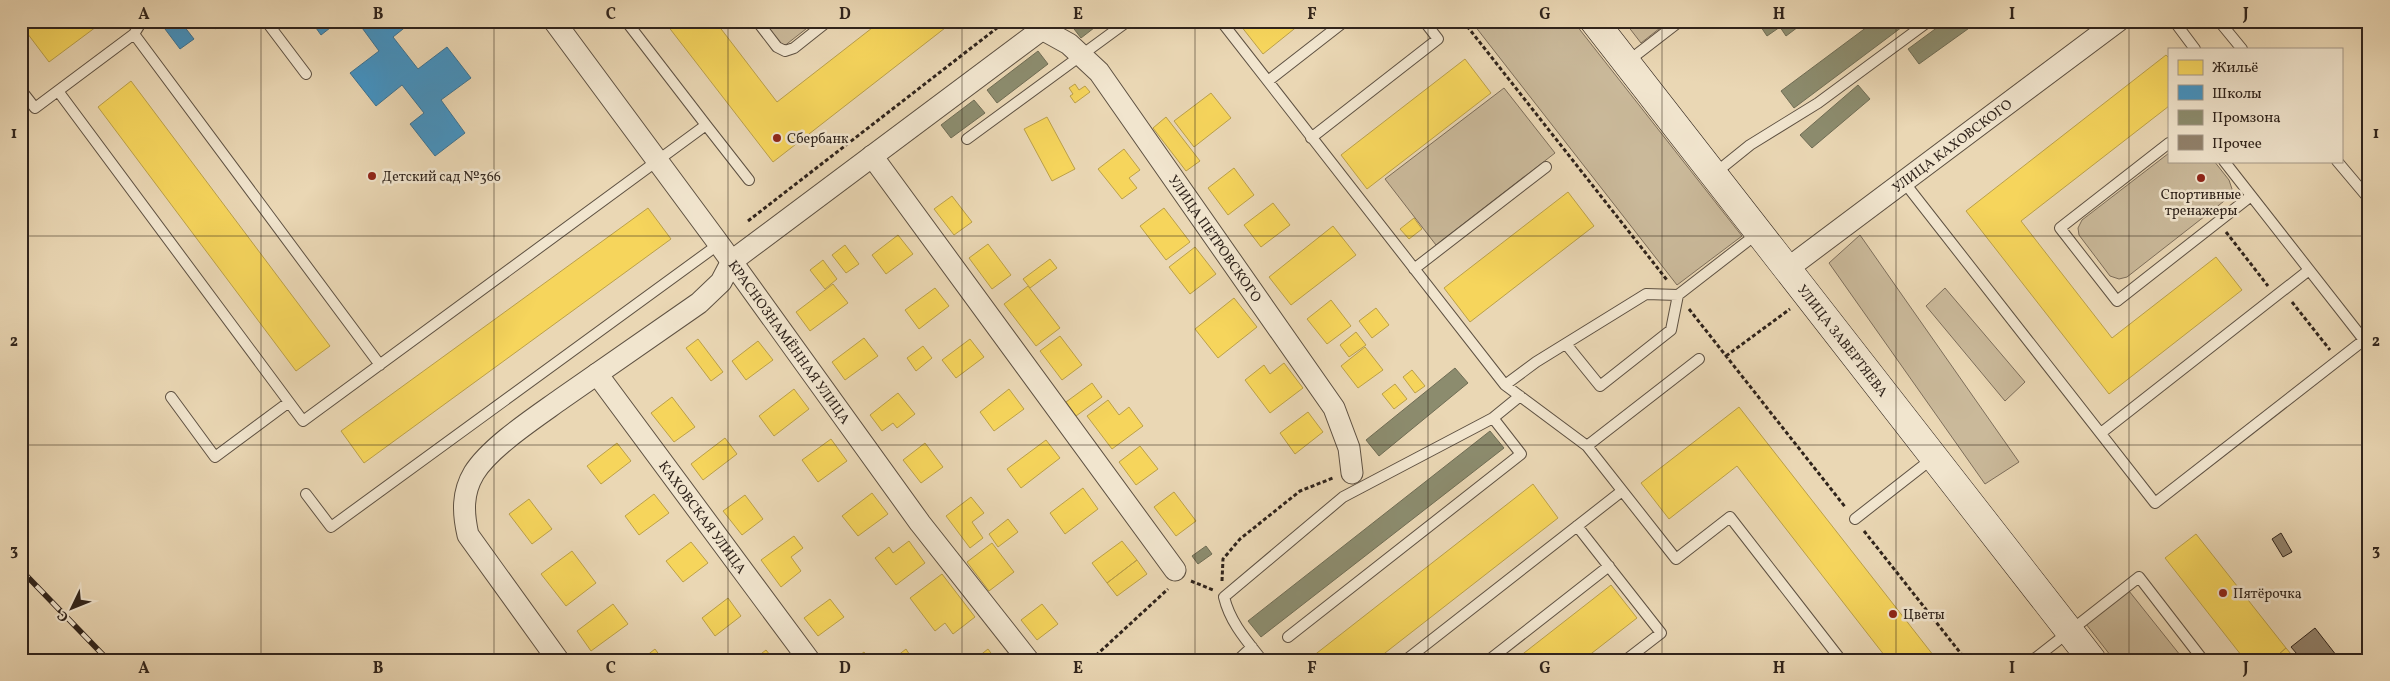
<svg xmlns="http://www.w3.org/2000/svg" width="2390" height="681" viewBox="0 0 2390 681" font-family="Vollkorn,serif">
  <style>
    .green { fill: #cab99a; stroke: #7d6e5b }
    .homes { fill: #f6d55c; stroke: #bba049 }
    .schools { fill: #4393c3; stroke: #3d7291 }
    .industry { fill: #8c8c6e; stroke: #706d55 }
    .building { fill: #91816b; stroke: #30241c }
    .lines { fill: none; stroke-linecap: round; stroke-linejoin: round }
    .lane-casing { stroke: #5e5142; stroke-width: 12 }
    .street-casing { stroke: #5e5142; stroke-width: 23 }
    .secondary-casing { stroke: #30241c; stroke-width: 29 }
    .path { stroke: #30241c; stroke-width: 3; stroke-dasharray: 4 2.5; stroke-linecap: butt }
    .lane { stroke: #f1e5ce; stroke-width: 10 }
    .street { stroke: #f1e5ce; stroke-width: 21 }
    .secondary { stroke: #f1e5ce; stroke-width: 28 }
    .rail-casing { stroke: #30241c; stroke-width: 5.5 }
    .rail { stroke: #f1e5ce; stroke-width: 4; stroke-dasharray: 11; stroke-linecap: butt }
    .grid { fill: none; stroke: #30241c; stroke-width: 1; stroke-opacity: 0.55 }
    .poi-dot { fill: #8f2418; stroke: #f1e5ce; stroke-width: 2 }
    .labels { text-anchor: middle; stroke-width: 5; stroke-linejoin: round; paint-order: stroke }
    .poi-label { font-size: 14px; fill: #30241c; stroke: #f1e5ce; text-anchor: start }
    .street-label { font-size: 14px; fill: #30241c; stroke: #f1e5ce }
    .neatline { fill: none; stroke: #30241c; stroke-width: 2 }
    .grid-label { font-size: 16px; text-anchor: middle; font-weight: bold; fill: #30241c }
  </style>
  <rect width="100%" height="100%" fill="#ead7b4"/>
  <filter id="stains"><feTurbulence type="fractalNoise" baseFrequency=".004" numOctaves="4"/><feColorMatrix values="0 0 0 0 .2 0 0 0 0 .09 0 0 0 0 .02 0 0 0 .5 -.17"/></filter>
  <radialGradient id="worn" r=".72"><stop offset=".6" stop-color="#630" stop-opacity="0"/><stop offset="1" stop-color="#630" stop-opacity=".3"/></radialGradient>
  <path class="green" d="M 764,21 L 816,21 L 783,47 Z
    M 1471,21 L 1573,21 L 1742,236 L 1677,285 Z
    M 1624,21 L 1669,21 L 1641,43 Z
    M 1504,88 L 1555,153 L 1436,245 L 1385,179 Z
    M 2169,153 L 2169,161 L 2214,161 L 2229,180 L 2232,189 L 2228,198 L 2127,277 L 2119,279 L 2110,276 L 2079,235 L 2078,228 L 2082,220 Z
    M 1860,235 L 2019,462 L 1985,484 L 1829,263 Z
    M 1945,288 L 2025,382 L 2005,401 L 1926,306 Z
    M 2129,591 L 2184,660 L 2114,660 L 2086,624 Z"/>
  <path class="homes" d="M 21,21 L 104,21 L 49,62 L 21,25 Z
    M 664,21 L 715,21 L 777,102 L 881,21 L 954,21 L 773,162 Z
    M 1237,21 L 1304,21 L 1263,54 Z
    M 2166,55 L 2169,58 L 2169,106 L 2021,221 L 2112,338 L 2216,257 L 2242,290 L 2109,394 L 1966,211 Z
    M 1465,59 L 1491,93 L 1367,189 L 1341,155 Z
    M 131,81 L 330,346 L 296,371 L 98,107 Z
    M 1075,84 L 1079,90 L 1085,86 L 1090,92 L 1075,103 L 1070,96 L 1073,94 L 1069,88 Z
    M 1211,93 L 1231,118 L 1194,147 L 1174,121 Z
    M 1047,117 L 1075,169 L 1052,181 L 1024,129 Z
    M 1166,117 L 1200,161 L 1186,171 L 1153,128 Z
    M 1124,149 L 1140,170 L 1129,178 L 1137,188 L 1122,199 L 1098,169 Z
    M 1234,168 L 1254,195 L 1228,215 L 1208,188 Z
    M 1568,192 L 1594,226 L 1470,322 L 1444,288 Z
    M 952,196 L 972,222 L 954,235 L 934,209 Z
    M 1273,203 L 1290,225 L 1261,247 L 1244,225 Z
    M 648,208 L 671,239 L 364,463 L 341,431 Z
    M 1164,208 L 1190,242 L 1166,260 L 1140,226 Z
    M 1414,218 L 1422,229 L 1409,239 L 1400,229 Z
    M 1333,226 L 1356,255 L 1291,305 L 1269,277 Z
    M 898,235 L 913,254 L 886,274 L 872,255 Z
    M 988,244 L 1011,275 L 992,289 L 969,258 Z
    M 845,245 L 859,264 L 846,273 L 832,255 Z
    M 1195,247 L 1216,274 L 1190,294 L 1169,267 Z
    M 1050,259 L 1057,268 L 1030,288 L 1023,279 Z
    M 823,260 L 837,279 L 825,289 L 810,270 Z
    M 833,284 L 848,303 L 810,331 L 796,312 Z
    M 1028,286 L 1060,328 L 1036,346 L 1004,304 Z
    M 935,288 L 949,306 L 919,329 L 905,310 Z
    M 1234,298 L 1257,327 L 1218,358 L 1195,329 Z
    M 1331,300 L 1351,326 L 1327,344 L 1307,319 Z
    M 1376,308 L 1389,325 L 1372,338 L 1359,321 Z
    M 1356,332 L 1366,345 L 1349,357 L 1340,345 Z
    M 1060,336 L 1082,365 L 1062,380 L 1040,351 Z
    M 864,338 L 878,356 L 845,380 L 832,362 Z
    M 698,339 L 723,372 L 711,381 L 686,348 Z
    M 970,339 L 984,357 L 956,378 L 942,360 Z
    M 758,341 L 773,360 L 746,380 L 732,361 Z
    M 923,346 L 932,358 L 916,371 L 907,358 Z
    M 1365,347 L 1383,370 L 1358,388 L 1341,366 Z
    M 1284,363 L 1303,388 L 1270,413 L 1245,380 L 1264,365 L 1270,374 Z
    M 1412,370 L 1425,386 L 1415,393 L 1403,377 Z
    M 1092,383 L 1102,397 L 1076,416 L 1066,402 Z
    M 1395,384 L 1407,399 L 1394,409 L 1382,394 Z
    M 794,389 L 809,409 L 774,436 L 759,416 Z
    M 1009,389 L 1024,409 L 994,431 L 980,412 Z
    M 898,393 L 915,414 L 897,428 L 893,423 L 882,431 L 870,415 Z
    M 672,397 L 695,427 L 674,442 L 651,413 Z
    M 1108,400 L 1119,415 L 1129,407 L 1143,426 L 1112,449 L 1087,416 Z
    M 1739,407 L 1937,660 L 1888,660 L 1737,466 L 1669,519 L 1641,483 Z
    M 1308,412 L 1323,432 L 1295,454 L 1280,433 Z
    M 725,438 L 737,454 L 703,480 L 691,464 Z
    M 831,439 L 847,461 L 818,482 L 802,460 Z
    M 1046,440 L 1060,458 L 1021,488 L 1007,469 Z
    M 617,443 L 631,461 L 601,484 L 587,466 Z
    M 925,443 L 943,467 L 921,483 L 903,460 Z
    M 1140,446 L 1158,469 L 1136,485 L 1119,462 Z
    M 1533,484 L 1558,518 L 1376,660 L 1308,660 Z
    M 1083,488 L 1098,509 L 1065,534 L 1050,513 Z
    M 1174,492 L 1196,521 L 1176,536 L 1154,507 Z
    M 872,493 L 888,514 L 858,536 L 842,516 Z
    M 654,494 L 669,513 L 639,535 L 625,516 Z
    M 745,495 L 763,519 L 742,535 L 723,511 Z
    M 971,497 L 984,513 L 972,522 L 983,538 L 970,548 L 946,516 Z
    M 529,499 L 552,529 L 532,544 L 509,514 Z
    M 1008,519 L 1018,532 L 998,547 L 989,534 Z
    M 2196,534 L 2286,648 L 2272,660 L 2245,660 L 2165,558 Z
    M 794,536 L 803,548 L 791,557 L 801,571 L 781,587 L 761,560 Z
    M 909,541 L 925,563 L 896,585 L 875,558 L 889,547 L 893,553 Z
    M 1122,541 L 1137,560 L 1107,583 L 1092,563 Z
    M 691,542 L 708,563 L 683,582 L 666,561 Z
    M 992,543 L 1014,572 L 989,591 L 967,562 Z
    M 572,551 L 596,583 L 566,606 L 541,574 Z
    M 1137,560 L 1147,574 L 1117,596 L 1107,583 Z
    M 942,574 L 975,617 L 953,634 L 945,623 L 935,631 L 910,598 Z
    M 1611,585 L 1637,618 L 1583,660 L 1515,660 Z
    M 728,598 L 741,616 L 715,636 L 702,618 Z
    M 830,599 L 844,617 L 818,636 L 804,618 Z
    M 613,604 L 628,624 L 591,651 L 577,631 Z
    M 1042,604 L 1058,624 L 1037,640 L 1021,620 Z
    M 2286,648 L 2296,660 L 2272,660 Z
    M 655,649 L 663,660 L 641,660 Z
    M 906,649 L 913,660 L 892,660 Z
    M 988,649 L 996,660 L 974,660 Z
    M 766,650 L 774,660 L 753,660 Z
    M 864,652 L 870,660 L 853,660 Z"/>
  <path class="schools" d="M 159,21 L 180,21 L 194,39 L 180,49 Z
    M 209,21 L 225,21 L 215,29 Z
    M 311,21 L 339,21 L 321,35 Z
    M 357,21 L 413,21 L 393,37 L 418,69 L 447,47 L 471,78 L 441,100 L 465,133 L 435,156 L 410,124 L 424,113 L 402,85 L 376,106 L 350,73 L 379,51 Z"/>
  <path class="industry" d="M 1076,21 L 1103,21 L 1081,38 L 1071,25 Z
    M 1757,21 L 1806,21 L 1786,36 L 1780,27 L 1767,36 Z
    M 1875,21 L 1910,21 L 1794,108 L 1781,91 Z
    M 1946,21 L 1979,21 L 1919,64 L 1908,49 Z
    M 1038,51 L 1048,64 L 997,103 L 987,90 Z
    M 1858,85 L 1870,99 L 1812,148 L 1800,135 Z
    M 974,100 L 985,113 L 951,138 L 941,125 Z
    M 1455,368 L 1468,383 L 1379,456 L 1366,440 Z
    M 1490,431 L 1504,448 L 1261,637 L 1248,621 Z
    M 1206,546 L 1212,554 L 1198,564 L 1192,556 Z"/>
  <path class="building" d="M 2281,533 L 2292,552 L 2283,557 L 2272,539 Z
    M 2315,628 L 2340,660 L 2302,660 L 2291,647 Z"/>
  <g class="lines">
    <g class="lane-casing">
      <path id="lane" d="M 266,21 L 306,74
        M 757,21 L 777,47 L 785,51 L 794,48 L 828,21
        M 1221,21 L 1505,385 L 1587,446 L 1676,559 L 1730,517 L 1841,660
        M 2174,21 L 2195,49
        M 2219,21 L 2242,49
        M 134,34 L 380,365
        M 1627,62 L 1680,21
        M 1268,81 L 1345,21
        M 21,90 L 35,108 L 134,34 L 142,21
        M 58,91 L 303,421 L 706,125 L 626,21
        M 706,125 L 749,180
        M 1311,138 L 1438,39 L 1424,21
        M 967,139 L 1128,21
        M 2169,143 L 2060,228 L 2117,301 L 2251,196
        M 2337,161 L 2369,199
        M 1714,174 L 1750,145 L 1818,103 L 1929,21
        M 1904,182 L 2155,503 L 2364,340 L 2224,161
        M 1414,269 L 1546,167
        M 1566,344 L 1600,386 L 1671,330 L 1678,295
        M 1505,385 L 1536,362 L 1646,294 L 1678,295 L 1758,233
        M 171,397 L 215,457 L 289,402
        M 2101,433 L 2309,270
        M 1587,446 L 1699,359
        M 306,494 L 331,527 L 719,244
        M 1855,519 L 1933,458
        M 1577,526 L 1661,633 L 1626,660
        M 1288,637 L 1521,454 L 1493,418
        M 1238,660 L 1252,647
        M 1262,660 C 1246,640 1230,622 1224,597 L 1343,497 L 1493,418 L 1520,396
        M 1406,660 L 1622,491
        M 1489,660 L 1609,566
        M 2033,660 L 2139,577 L 2203,660"/>
    </g>
    <g class="street-casing">
      <g id="street">
        <path id="s1" d="M 554,21 L 719,244 L 920,523 L 1028,660"/>
        <path id="s2" d="M 1042,29 L 1069,44 L 1099,72 L 1334,408 L 1349,448 L 1352,473"/>
        <path d="M 872,156 L 1175,570"/>
        <path id="s3" d="M 1787,269 L 2118,21"/>
        <path id="s4" d="M 597,374 L 809,660"/>
        <path d="M 558,660 L 468,535 C 463,513 462,493 474,473 C 490,447 536,417 561,399 C 607,367 653,335 699,303 L 721,282 L 732,261 L 1053,21"/>
      </g>
    </g>
    <g class="secondary-casing">
      <g id="secondary">
        <path id="s5" d="M 1594,21 L 2092,660"/>
      </g>
    </g>
    <path class="path" d="M 1463,21 L 1667,280
      M 748,221 L 1006,21
      M 2226,232 L 2268,286
      M 2292,302 L 2330,350
      M 1689,309 L 1846,508
      M 1726,356 L 1790,309
      M 1864,531 L 1966,660
      M 1191,581 L 1213,590
      M 1222,581 L 1223,559 L 1240,539 L 1300,491 L 1333,478
      M 1091,660 L 1168,589"/>
    <use href="#lane" class="lane"/>
    <use href="#street" class="street"/>
    <use href="#secondary" class="secondary"/>
    <g class="rail-casing">
      <path id="rail" d="M 21,570 L 108,660"/>
    </g>
    <use href="#rail" class="rail"/>
  </g>
  <path class="grid" d="M 261,21 L 261,660M 494,21 L 494,660M 728,21 L 728,660M 962,21 L 962,660M 1195,21 L 1195,660M 1428,21 L 1428,660M 1662,21 L 1662,660M 1896,21 L 1896,660M 2129,21 L 2129,660M 21,236 L 2369,236M 21,445 L 2369,445"/>
  <g class="poi-dot">
    <circle cx="777" cy="138" r="5"/>
    <circle cx="372" cy="176" r="5"/>
    <circle cx="2201" cy="178" r="5"/>
    <circle cx="2223" cy="593" r="5"/>
    <circle cx="1893" cy="614" r="5"/>
  </g>
  <g class="labels">
    <g class="poi-label">
      <text x="787" y="143">Сбербанк</text>
      <text x="382" y="181">Детский сад №366</text>
      <text x="2201" y="199" text-anchor="middle">Спортивные<tspan x="2201" dy="16">тренажеры</tspan></text>
      <text x="2233" y="598">Пятёрочка</text>
      <text x="1903" y="619">Цветы</text>
    </g>
    <g class="street-label">
      <text dy="5" stroke="none"><textPath href="#s3" startOffset="206">УЛИЦА КАХОВСКОГО</textPath></text>
      <text dy="5" stroke="none"><textPath href="#s2" startOffset="275">УЛИЦА ПЕТРОВСКОГО</textPath></text>
      <text dy="5" stroke="none"><textPath href="#s5" startOffset="405">УЛИЦА ЗАВЕРТЯЕВА</textPath></text>
      <text dy="5" stroke="none"><textPath href="#s1" startOffset="398">КРАСНОЗНАМЁННАЯ УЛИЦА</textPath></text>
      <text dy="5" stroke="none"><textPath href="#s4" startOffset="178">КАХОВСКАЯ УЛИЦА</textPath></text>
    </g>
  </g>
  <rect width="2390" height="681" fill="none" stroke="#ead7b4" stroke-width="55"/>
  <rect x="2168" y="48" width="175" height="115" fill="#f1e5ce" stroke="#a49887"/>
  <rect x="2178" y="60" width="25" height="15" fill="#f6d55c" stroke="#a49887"/>
  <text x="2212" y="72" font-size="15" fill="#30241c">Жильё</text>
  <rect x="2178" y="85" width="25" height="15" fill="#4393c3" stroke="#a49887"/>
  <text x="2212" y="98" font-size="15" fill="#30241c">Школы</text>
  <rect x="2178" y="110" width="25" height="15" fill="#8c8c6e" stroke="#a49887"/>
  <text x="2212" y="122" font-size="15" fill="#30241c">Промзона</text>
  <rect x="2178" y="135" width="25" height="15" fill="#91816b" stroke="#a49887"/>
  <text x="2212" y="148" font-size="15" fill="#30241c">Прочее</text>
  <g transform="translate(72 608) rotate(227)" stroke="#f1e5ce" stroke-width="4" paint-order="stroke">
  <path d="M0-4L9 19L0 12L-9 19Z" fill="#30241c"/>
  <text y="-8" font-size="14" font-weight="bold" text-anchor="middle" fill="#30241c">С</text>
  </g>
  <rect x="28" y="28" width="2334" height="626" class="neatline"/>
  <g class="grid-label">
    <text x="144" y="19">A</text>
    <text x="378" y="19">B</text>
    <text x="611" y="19">C</text>
    <text x="845" y="19">D</text>
    <text x="1078" y="19">E</text>
    <text x="1312" y="19">F</text>
    <text x="1545" y="19">G</text>
    <text x="1779" y="19">H</text>
    <text x="2012" y="19">I</text>
    <text x="2246" y="19">J</text>
    <text x="14" y="138">1</text>
    <text x="2376" y="138">1</text>
    <text x="14" y="346">2</text>
    <text x="2376" y="346">2</text>
    <text x="14" y="555">3</text>
    <text x="2376" y="555">3</text>
    <text x="144" y="673">A</text>
    <text x="378" y="673">B</text>
    <text x="611" y="673">C</text>
    <text x="845" y="673">D</text>
    <text x="1078" y="673">E</text>
    <text x="1312" y="673">F</text>
    <text x="1545" y="673">G</text>
    <text x="1779" y="673">H</text>
    <text x="2012" y="673">I</text>
    <text x="2246" y="673">J</text>
  </g>
  <rect width="100%" height="100%" filter="url(#stains)"/>
  <rect width="100%" height="100%" fill="url(#worn)"/>
</svg>
